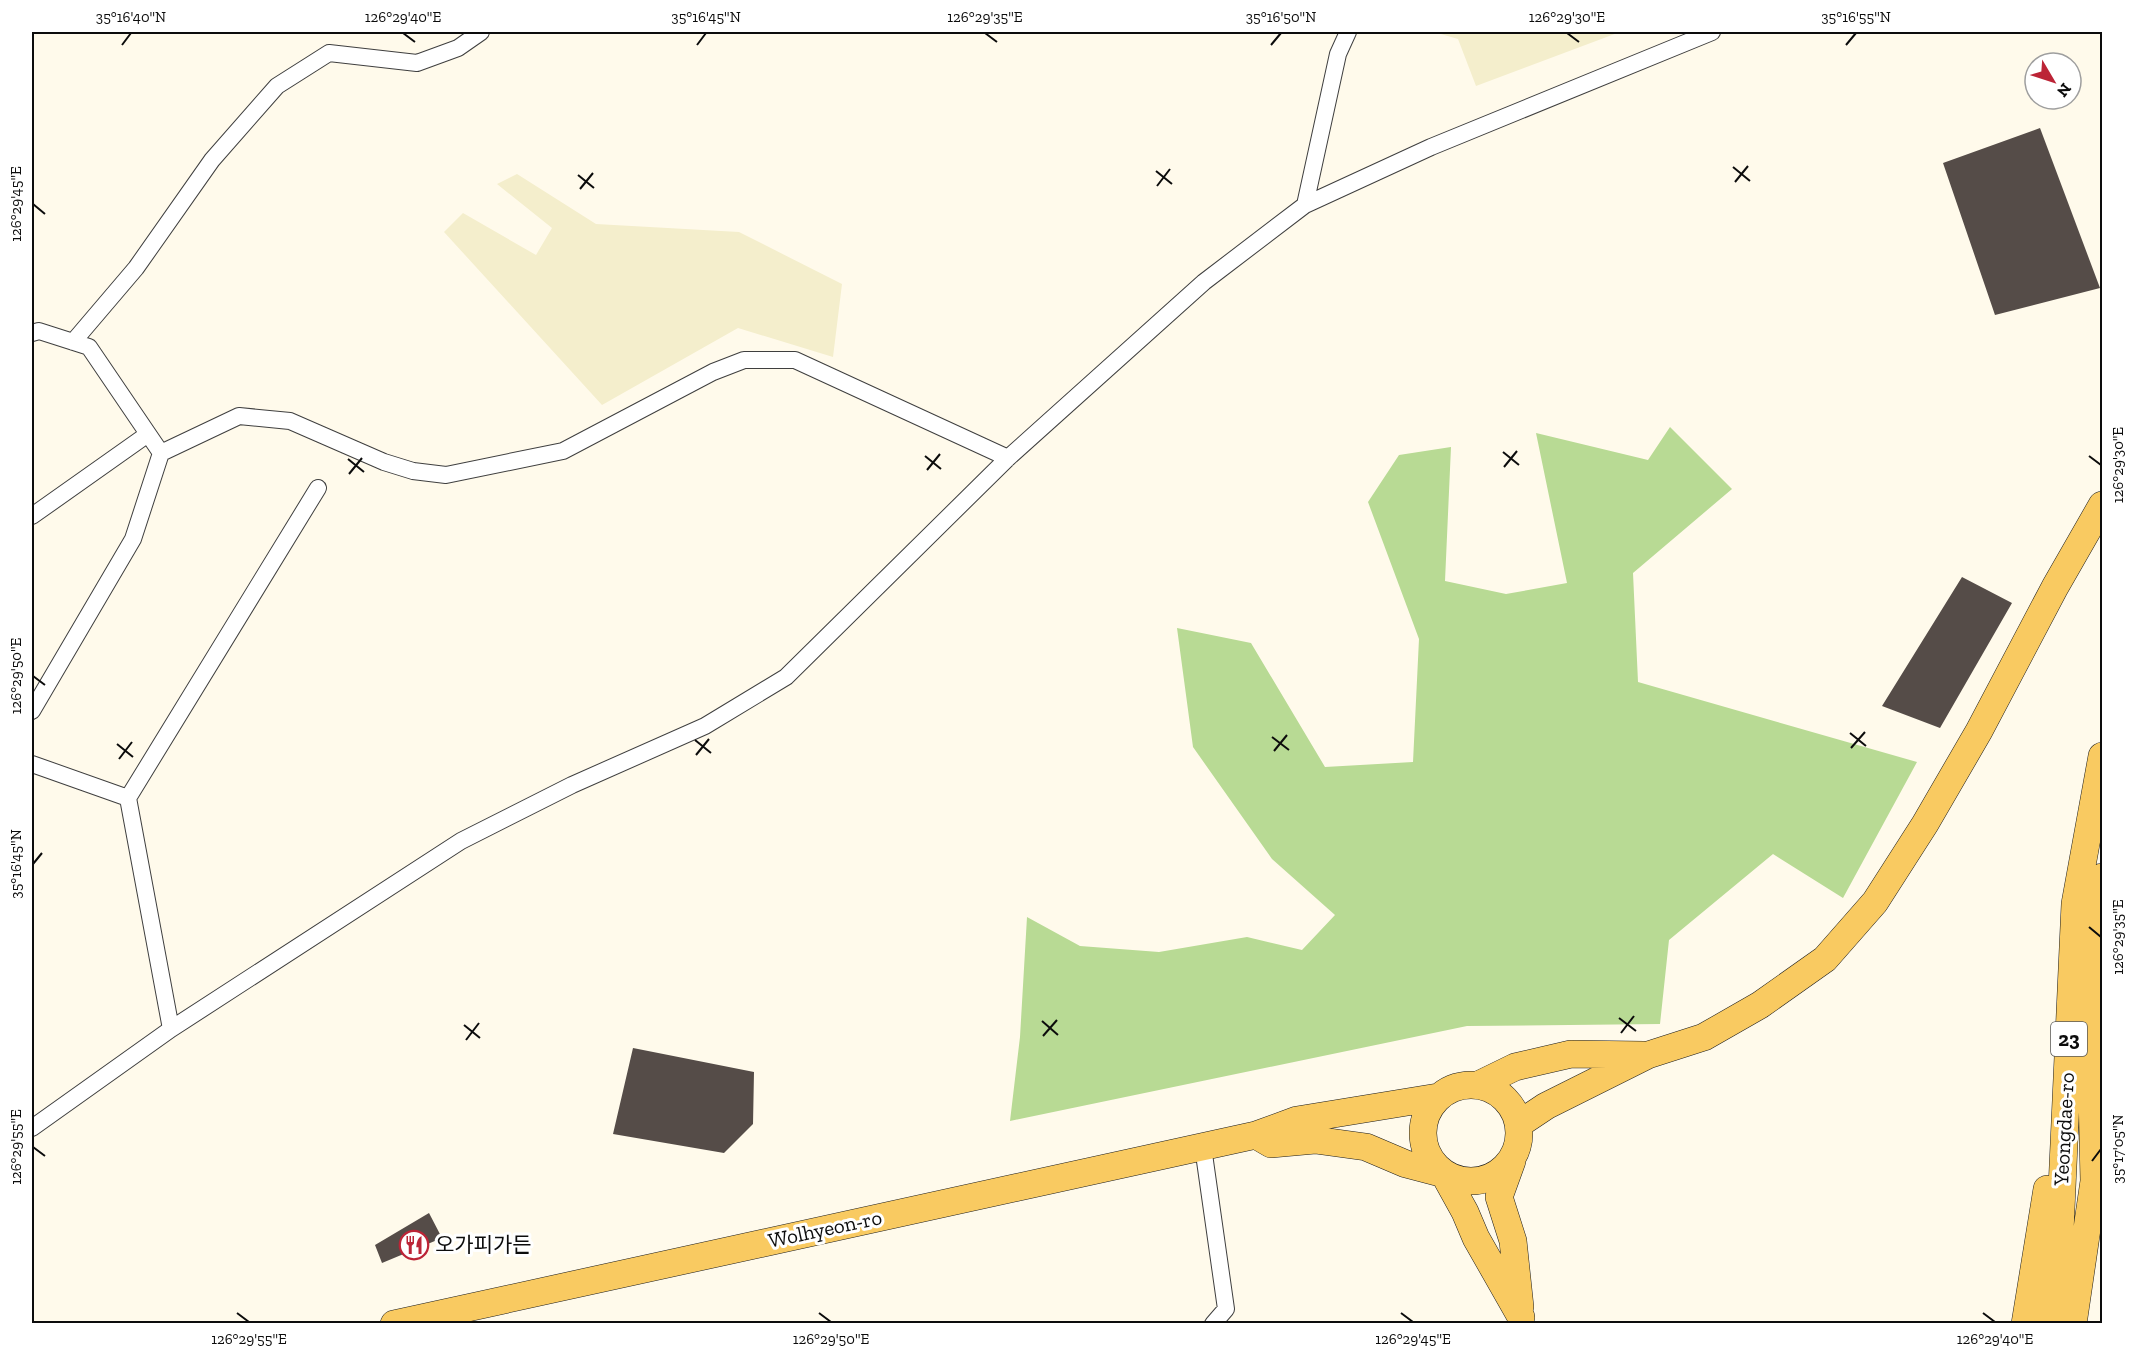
<svg xmlns="http://www.w3.org/2000/svg" width="2134" height="1355" viewBox="0 0 2134 1355" font-family="'Zilla Slab','Noto Sans KR',serif">
  <style>
    .farmland { fill: #f4eecc }
    .forest { fill: #b8da94 }
    .building { fill: #554c48 }
    .lines { fill: none; stroke-linecap: round; stroke-linejoin: round }
    .street-casing { stroke: #3f3f3f; stroke-width: 18 }
    .primary-casing { stroke: #1d1d1d; stroke-width: 28 }
    .street { stroke: #fff; stroke-width: 16 }
    .primary { stroke: #f9ca61; stroke-width: 27 }
    .ticks { fill: none; stroke: #0c0c0c; stroke-width: 2 }
    .labels { text-anchor: middle; stroke-width: 6; stroke-linejoin: round; paint-order: stroke }
    .shield { fill: #fff; stroke: #555; stroke-width: 1.5 }
    .shield-label { font-size: 20px; font-weight: bold; fill: #0c0c0c }
    .street-label { font-size: 21px; fill: #0c0c0c; stroke: #fff }
    .poi-label { font-size: 21px; fill: #0c0c0c; stroke: #fff; text-anchor: start }
    .neatline { fill: none; stroke: #0c0c0c; stroke-width: 2 }
    .ticks-label { font-size: 15px; text-anchor: middle; fill: #0c0c0c }
  </style>
  <rect width="100%" height="100%" fill="#fffaeb"/>
  <path class="farmland" d="M 1434,32 L 1620,32 L 1476,86 L 1458,39 Z
    M 517,174 L 596,224 L 739,232 L 842,284 L 833,357 L 738,328 L 602,405 L 444,232 L 463,213 L 536,255 L 552,228 L 497,184 Z"/>
  <path class="forest" d="M 1670,427 L 1732,489 L 1633,573 L 1638,682 L 1917,762 L 1843,898 L 1773,854 L 1669,940 L 1660,1024 L 1467,1026 L 1010,1121 L 1020,1037 L 1027,917 L 1080,946 L 1159,952 L 1247,937 L 1302,950 L 1335,915 L 1272,859 L 1193,747 L 1177,628 L 1251,643 L 1325,767 L 1413,762 L 1419,639 L 1368,502 L 1399,455 L 1451,447 L 1445,581 L 1506,594 L 1567,583 L 1536,433 L 1648,460 Z"/>
  <path class="building" d="M 2040,128 L 2100,288 L 1995,315 L 1943,163 Z
    M 1962,577 L 2012,603 L 1940,728 L 1882,706 Z
    M 633,1048 L 754,1072 L 753,1124 L 724,1153 L 613,1134 Z
    M 429,1213 L 442,1238 L 382,1263 L 375,1245 Z"/>
  <g class="lines">
    <g class="street-casing">
      <path id="street" d="M 1305,205 L 1338,54 L 1348,32
        M 32,333 L 39,331 L 89,347 L 161,453
        M 73,342 L 136,268 L 212,160 L 277,86 L 329,53 L 417,63 L 458,48 L 481,32
        M 32,516 L 148,434
        M 32,711 L 133,539 L 161,453 L 239,416 L 290,421 L 384,462 L 413,471 L 446,475 L 563,451 L 713,372 L 744,360 L 795,360 L 1008,458
        M 32,764 L 128,798 L 171,1029
        M 128,798 L 318,488
        M 32,1128 L 171,1029 L 461,841 L 572,785 L 705,726 L 786,677 L 1008,458 L 1204,282 L 1305,205 L 1431,147 L 1712,32
        M 1203,1147 L 1226,1309 L 1213,1324"/>
    </g>
    <g class="primary-casing">
      <path id="primary" d="M1423 1133a48 48 0 1 1 96 0a48 48 0 1 1-96 0Z
        M 1478,1085 L 1515,1067 L 1571,1054 L 1644,1055
        M 1519,1124 L 1546,1106 L 1648,1055 L 1704,1037 L 1760,1005 L 1825,959 L 1875,902 L 1925,824 L 1979,731 L 2055,587 L 2102,505
        M 1259,1137 L 1271,1144 L 1315,1140 L 1366,1147 L 1406,1164 L 1444,1174 L 1465,1212 L 1476,1238 L 1521,1317
        M 1512,1161 L 1499,1197 L 1513,1241 L 1520,1307
        M 394,1324 L 1256,1135 L 1297,1120 L 1438,1097
        M 2025,1324 L 2047,1189
        M 2049,1324 L 2058,1275 L 2075,904 L 2102,756
        M 2073,1324 L 2094,1181 L 2090,1003 L 2102,877"/>
    </g>
    <use href="#street" class="street"/>
    <use href="#primary" class="primary"/>
  </g>
  <path class="ticks" d="M 403,33 L 415,42M 985,33 L 997,42M 1567,33 L 1579,42M 122,45 L 131,33M 697,45 L 706,33M 1271,45 L 1281,33M 1846,45 L 1856,33M 1733,167 L 1750,181M 1156,171 L 1172,184M 578,175 L 594,188M 1735,182 L 1748,166M 1157,186 L 1170,169M 580,189 L 593,173M 33,204 L 45,214M 1503,452 L 1519,465M 925,456 L 941,469M 2089,456 L 2101,465M 348,459 L 364,472M 1504,467 L 1517,451M 927,470 L 940,454M 349,474 L 362,458M 33,676 L 45,685M 1850,733 L 1866,746M 1272,737 L 1289,750M 695,740 L 711,753M 117,744 L 133,757M 1851,748 L 1865,732M 1274,751 L 1287,735M 696,755 L 709,739M 119,759 L 132,742M 33,864 L 42,853M 2089,927 L 2101,937M 1619,1018 L 1636,1031M 1042,1021 L 1058,1035M 464,1025 L 480,1038M 1621,1033 L 1634,1016M 1043,1036 L 1057,1020M 466,1040 L 479,1023M 33,1147 L 45,1156M 2092,1161 L 2101,1149M 237,1313 L 249,1322M 819,1313 L 831,1322M 1401,1313 L 1413,1322M 1983,1313 L 1995,1322"/>
  <defs>
    <g id="restaurant-ring" transform="scale(1.5)"><circle r="9.5" fill="#fff" stroke="#bc2436" stroke-width="1.5"/><path d="M-5-6h1v4h1v-4h1v4h1v-4h1v5L-1.5 .5V6h-2V.5L-5-1ZM5-6V6H3V1.5H1.5Q1.5-4 5-6Z" fill="#bc2436"/></g>
  </defs>
  <g fill-rule="evenodd">
    <use href="#restaurant-ring" x="414" y="1245"/>
  </g>
  <g class="labels">
    <rect class="shield" x="2051" y="1022" width="36" height="34" rx="4.5"/>
    <g class="shield-label">
      <text x="2069" y="1046">23</text>
    </g>
    <g class="street-label">
      <text transform="translate(2064 1129) rotate(-87)" y="7">Yeongdae-ro</text>
      <text transform="translate(825 1229) rotate(-12)" y="7">Wolhyeon-ro</text>
    </g>
    <g class="poi-label">
      <text x="435" y="1252">오가피가든</text>
    </g>
  </g>
  <rect width="2134" height="1355" fill="none" stroke="#ffffff" stroke-width="66"/>
  <g transform="translate(2053 81) rotate(129)"><circle r="28" fill="#ffffff" stroke="#9e9e9e" stroke-width="1.5"/>
  <path d="M0-4.5L10 22L0 15L-10 22Z" fill="#bc2436"/>
  <text y="-9" font-size="16" font-weight="bold" text-anchor="middle" fill="#0c0c0c">N</text>
  </g>
  <rect x="33" y="33" width="2068" height="1289" class="neatline"/>
  <g class="ticks-label">
    <text x="131" y="22">35°16'40"N</text>
    <text x="403" y="22">126°29'40"E</text>
    <text x="706" y="22">35°16'45"N</text>
    <text x="985" y="22">126°29'35"E</text>
    <text x="1281" y="22">35°16'50"N</text>
    <text x="1567" y="22">126°29'30"E</text>
    <text x="1856" y="22">35°16'55"N</text>
    <text transform="translate(16 204) rotate(-90)" y="5">126°29'45"E</text>
    <text transform="translate(2118 465) rotate(-90)" y="5">126°29'30"E</text>
    <text transform="translate(16 676) rotate(-90)" y="5">126°29'50"E</text>
    <text transform="translate(16 864) rotate(-90)" y="5">35°16'45"N</text>
    <text transform="translate(2118 937) rotate(-90)" y="5">126°29'35"E</text>
    <text transform="translate(16 1147) rotate(-90)" y="5">126°29'55"E</text>
    <text transform="translate(2118 1149) rotate(-90)" y="5">35°17'05"N</text>
    <text x="249" y="1344">126°29'55"E</text>
    <text x="831" y="1344">126°29'50"E</text>
    <text x="1413" y="1344">126°29'45"E</text>
    <text x="1995" y="1344">126°29'40"E</text>
  </g>
</svg>
